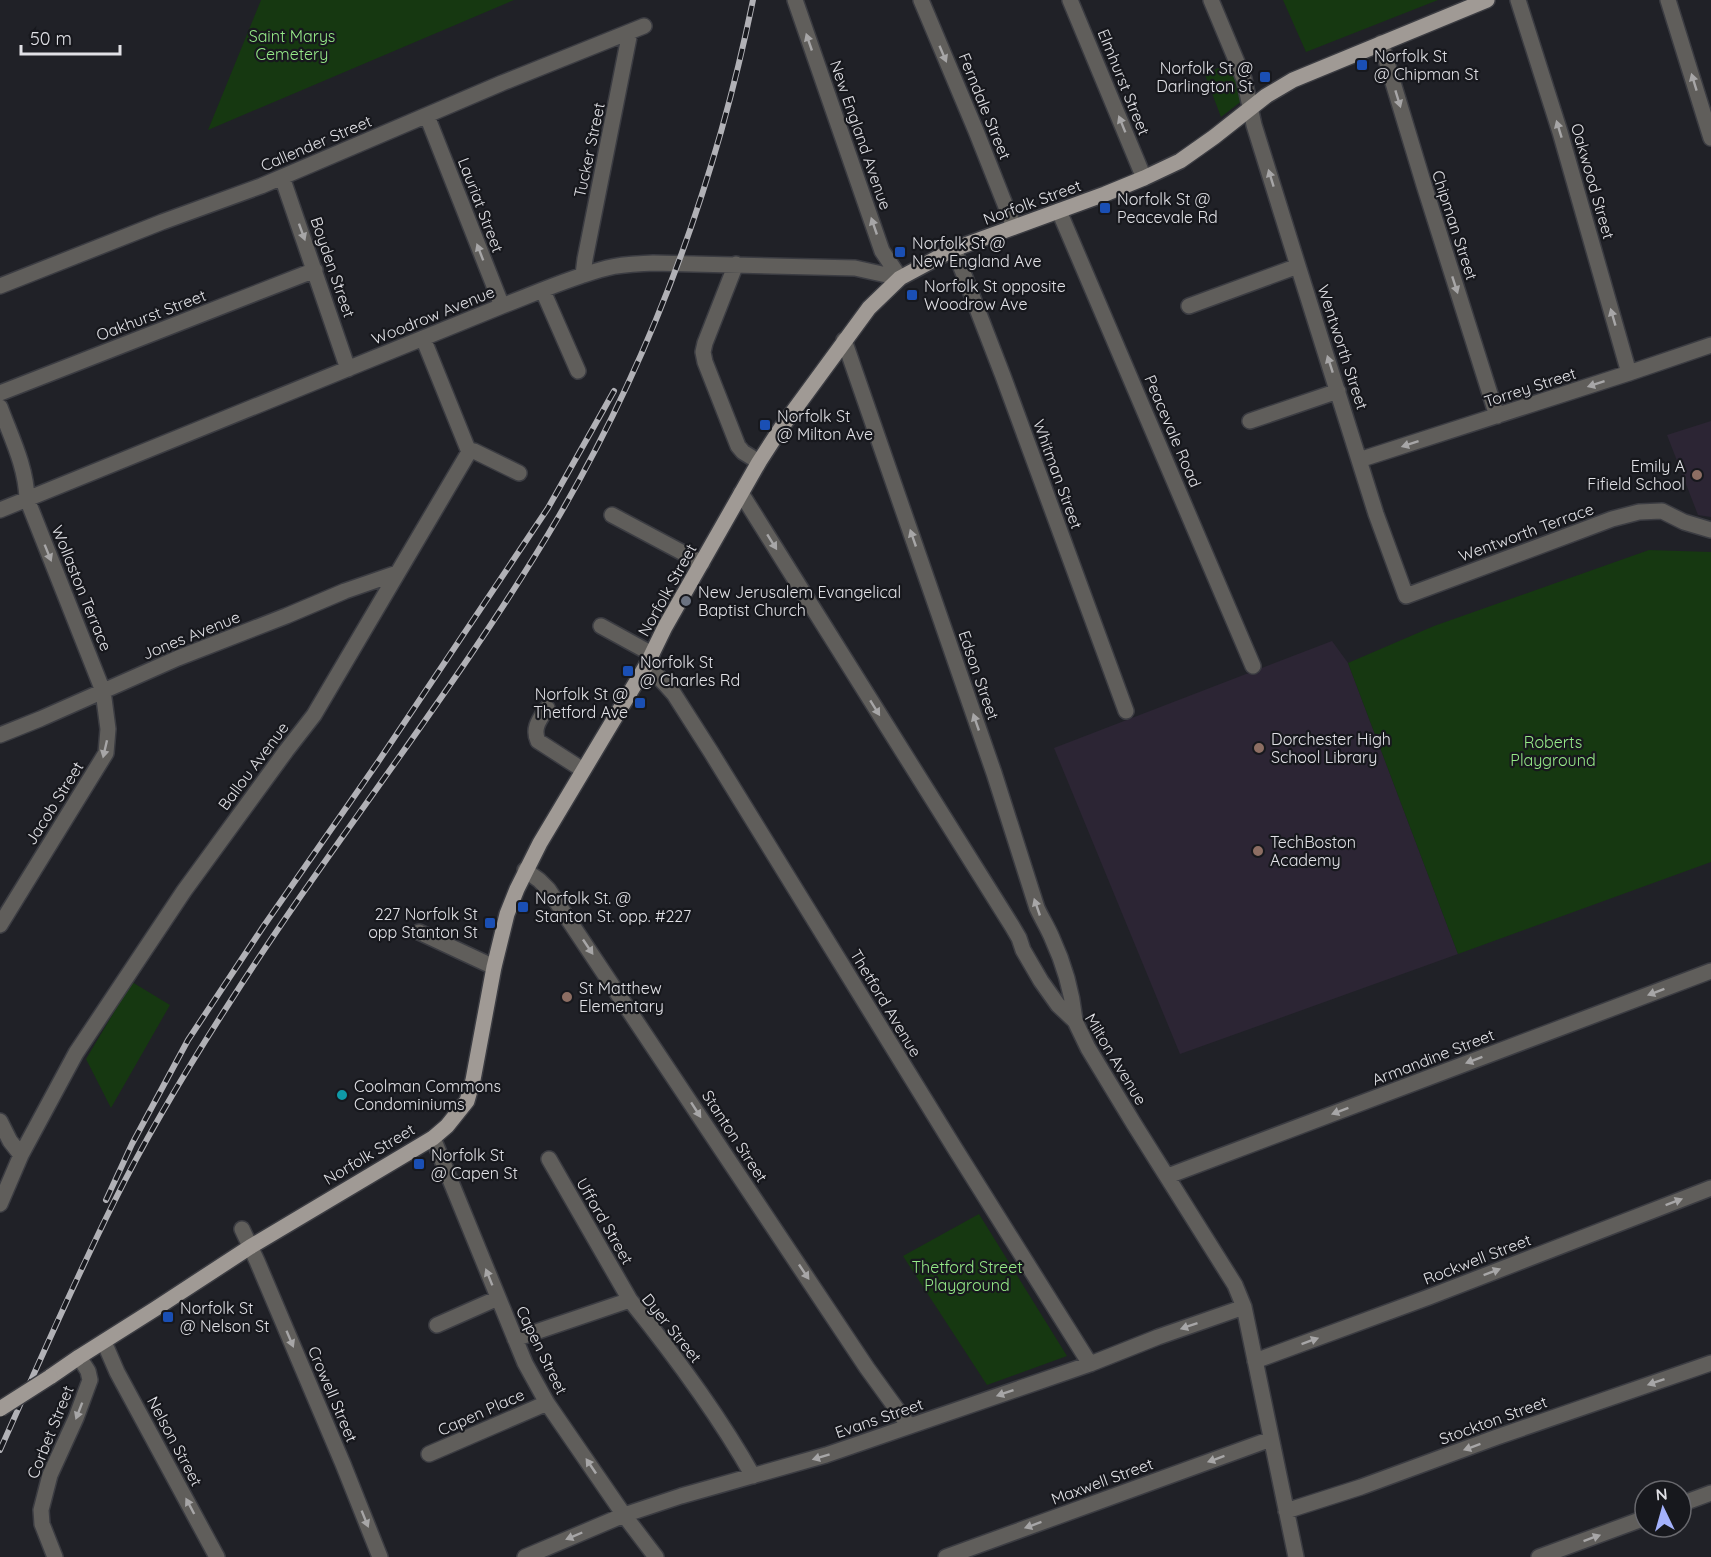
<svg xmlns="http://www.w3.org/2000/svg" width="1711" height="1557" viewBox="0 0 1711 1557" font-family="Quicksand,sans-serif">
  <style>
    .education { fill: #2c2534 }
    .green { fill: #163811 }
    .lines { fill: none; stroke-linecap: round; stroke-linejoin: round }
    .minor-casing { stroke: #3b3c42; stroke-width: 18 }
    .major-casing { stroke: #3b3c42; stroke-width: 18 }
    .minor { stroke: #605e5b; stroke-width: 15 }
    .major { stroke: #a09a95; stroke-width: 15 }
    .rail-casing { stroke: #b1b1b6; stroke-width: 6 }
    .rail { stroke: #17181d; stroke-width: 4; stroke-dasharray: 11; stroke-linecap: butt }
    .major-bridge-casing { stroke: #3b3c42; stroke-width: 18; stroke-linecap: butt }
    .major-bridge { stroke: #a09a95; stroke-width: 15 }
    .oneway { fill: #a7a6a7 }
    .transit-dot { fill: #1a4fb4; stroke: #17181d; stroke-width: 2 }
    .education-dot { fill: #8d6e63; stroke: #17181d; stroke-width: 2 }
    .worship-dot { fill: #6b7280; stroke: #17181d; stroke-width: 2 }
    .culture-dot { fill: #0f9aa8; stroke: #17181d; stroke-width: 2 }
    .labels { text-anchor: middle; stroke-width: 4.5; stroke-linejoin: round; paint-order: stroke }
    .park-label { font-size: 16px; fill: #96ea88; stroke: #17181d }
    .poi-label { font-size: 16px; fill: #e1e1e6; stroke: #17181d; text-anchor: start }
    .street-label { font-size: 16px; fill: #e1e1e6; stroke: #17181d }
  </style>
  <rect width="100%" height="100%" fill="#202127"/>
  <path class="education" d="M 1711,421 L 1711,517 L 1698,515 L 1667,435 Z
    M 1332,641 L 1348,663 L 1458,954 L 1180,1054 L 1054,748 Z"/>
  <path class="green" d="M 261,0 L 514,0 L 208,130 Z
    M 1283,0 L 1438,0 L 1306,52 Z
    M 1229,62 L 1243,100 L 1221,117 L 1205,75 Z
    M 1649,550 L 1711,552 L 1711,862 L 1458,954 L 1348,663 L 1434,626 Z
    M 132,982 L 170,1005 L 111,1108 L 86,1059 Z
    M 979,1214 L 1067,1356 L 987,1385 L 903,1256 Z"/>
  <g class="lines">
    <g class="minor-casing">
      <path id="minor" d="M 795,0 L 882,251 L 900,278
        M 921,0 L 976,131 L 1014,227
        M 1070,0 L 1144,178
        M 1211,0 L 1244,79 L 1254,125 L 1298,266 L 1376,514 L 1406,596 L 1612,519 L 1639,512 L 1662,511 L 1684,522 L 1711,530
        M 1518,0 L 1560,132 L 1629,373
        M 1668,0 L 1711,138
        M 1381,43 L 1424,185 L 1497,416
        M 427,116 L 502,306
        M 282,177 L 348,369
        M 1059,211 L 1253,666
        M 954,249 L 1003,376 L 1126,711
        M 736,264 L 705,343 L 703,352 L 705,362 L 738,446 L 743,452 L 759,462
        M 583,275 L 585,259 L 630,32
        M 0,286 L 162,222 L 261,186 L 502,83 L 644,26
        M 543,291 L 578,371
        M 1189,306 L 1298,266
        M 844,340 L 994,773 L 1037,908 C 1042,919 1048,928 1052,938 C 1065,966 1072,991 1075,1021
        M 0,393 L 315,270
        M 0,407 C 11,437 26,466 27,499 L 103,691 L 108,729 L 106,753 L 0,925
        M 1250,421 L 1338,391
        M 469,452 L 474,451 L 519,473
        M 1359,460 L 1629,373 L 1711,345
        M 741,493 L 1012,926 L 1019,938 L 1023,950 L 1041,981 L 1058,1005 L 1075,1021 L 1088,1048 L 1134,1124 L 1235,1285 L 1244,1307 L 1296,1557
        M 0,510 L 502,306 C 536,293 571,277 607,268 C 622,264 638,264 653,263 L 855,268 L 900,278
        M 612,515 L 702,563
        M 601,626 L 652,654
        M 647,664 L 674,694 L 711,752 L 954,1147 L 1090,1364
        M 547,708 C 540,719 532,728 538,741 L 583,770
        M 0,735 L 40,719 L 178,658 L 286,616 L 345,591 L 397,573
        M 525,870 L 539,880 L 548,889 L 867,1368 L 909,1426
        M 419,932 L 494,967
        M 0,1121 L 10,1141 L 21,1155
        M 433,1138 L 525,1363 L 547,1403 L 624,1515 L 656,1557
        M 549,1159 L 630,1300
        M 1168,1176 L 1711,971
        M 0,1204 L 21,1155 L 76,1053 L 184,891 L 286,751 L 314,715 L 469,452 L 423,338
        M 242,1229 L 257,1261 L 343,1464 L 380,1557
        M 437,1325 L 498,1298
        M 515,1339 L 630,1300 C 675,1356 718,1414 753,1476
        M 104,1342 L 117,1372 L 217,1557
        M 1255,1361 L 1429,1297 L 1711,1188
        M 429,1454 L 547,1403
        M 1681,1504 L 1711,1493
        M 1286,1511 L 1361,1487 L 1497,1437 L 1711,1363
        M 55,1557 L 42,1524 L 41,1510 L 50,1475 L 76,1418 L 90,1380 L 88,1371 L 79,1357
        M 525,1557 L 624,1515 L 681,1496 L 826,1455 L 1090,1364 L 1158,1337 L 1244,1307
        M 946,1557 L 1271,1439
        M 1539,1557 L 1645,1518"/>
    </g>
    <g class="major-casing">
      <path id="major" d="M 50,1377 L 79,1357 L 155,1309 L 250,1247 L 433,1138 L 447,1126 L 467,1101 L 473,1080 L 494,967 L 507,914 L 517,889 L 540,843 L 647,664 L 665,627 L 759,462 L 781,428 L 869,308 L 900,278 L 954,249 L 1105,194 L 1144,178 L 1180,161 L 1214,137 L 1266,96 L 1293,80 L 1487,0"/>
    </g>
    <use href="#minor" class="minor"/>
    <use href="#major" class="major"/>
    <g class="rail-casing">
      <path id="rail" d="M 106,1200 L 132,1144 L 188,1040 L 263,927 L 378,762 L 548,508 L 614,391
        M 0,1450 C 37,1367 73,1284 114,1202 C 148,1133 188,1067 230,1002 C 335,837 460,685 559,516 C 652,356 716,181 753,0"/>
    </g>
    <use href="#rail" class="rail"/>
    <g class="major-bridge-casing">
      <path id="major-bridge" d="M 0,1409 L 50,1377"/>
    </g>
    <use href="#major-bridge" class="major-bridge"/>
  </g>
  <defs><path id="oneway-solid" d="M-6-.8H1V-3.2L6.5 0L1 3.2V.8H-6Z" transform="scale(1.5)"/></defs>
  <g class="oneway">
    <use href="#oneway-solid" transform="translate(809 42) rotate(-109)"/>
    <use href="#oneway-solid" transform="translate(943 54) rotate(67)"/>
    <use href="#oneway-solid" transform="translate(1694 82) rotate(-107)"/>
    <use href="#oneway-solid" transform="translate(1398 99) rotate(73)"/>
    <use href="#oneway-solid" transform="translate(1122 124) rotate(-112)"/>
    <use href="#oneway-solid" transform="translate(1559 129) rotate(-107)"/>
    <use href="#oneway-solid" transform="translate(1271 178) rotate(-107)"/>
    <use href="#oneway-solid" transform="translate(874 226) rotate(-109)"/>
    <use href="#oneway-solid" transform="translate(302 232) rotate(70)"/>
    <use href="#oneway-solid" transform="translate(480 252) rotate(-111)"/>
    <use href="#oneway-solid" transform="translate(1455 285) rotate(72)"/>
    <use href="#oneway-solid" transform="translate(1613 317) rotate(-106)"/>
    <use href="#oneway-solid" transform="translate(1330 364) rotate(-108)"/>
    <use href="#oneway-solid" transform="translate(1596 384) rotate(162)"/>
    <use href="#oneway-solid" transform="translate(1410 444) rotate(162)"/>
    <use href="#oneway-solid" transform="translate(913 538) rotate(-109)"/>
    <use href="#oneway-solid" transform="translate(772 542) rotate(58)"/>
    <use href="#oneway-solid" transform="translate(48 553) rotate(68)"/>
    <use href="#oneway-solid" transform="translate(875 708) rotate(58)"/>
    <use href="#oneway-solid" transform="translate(976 722) rotate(-109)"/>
    <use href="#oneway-solid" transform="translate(105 749) rotate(103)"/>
    <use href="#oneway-solid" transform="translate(1037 907) rotate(-109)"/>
    <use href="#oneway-solid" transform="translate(588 947) rotate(56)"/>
    <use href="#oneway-solid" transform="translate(1656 992) rotate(159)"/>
    <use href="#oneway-solid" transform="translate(1474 1060) rotate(159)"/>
    <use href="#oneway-solid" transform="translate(696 1110) rotate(57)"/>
    <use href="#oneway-solid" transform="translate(1340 1111) rotate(159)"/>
    <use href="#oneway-solid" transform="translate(1674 1202) rotate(-21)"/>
    <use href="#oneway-solid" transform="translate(804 1272) rotate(56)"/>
    <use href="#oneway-solid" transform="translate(1492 1272) rotate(-21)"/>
    <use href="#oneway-solid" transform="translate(489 1277) rotate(-112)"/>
    <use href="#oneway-solid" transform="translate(1189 1326) rotate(161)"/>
    <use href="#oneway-solid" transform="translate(290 1339) rotate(67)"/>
    <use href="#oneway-solid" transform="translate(1310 1341) rotate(-20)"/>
    <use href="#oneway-solid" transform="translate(1656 1382) rotate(161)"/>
    <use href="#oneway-solid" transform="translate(1005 1393) rotate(161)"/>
    <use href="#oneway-solid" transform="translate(79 1411) rotate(111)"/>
    <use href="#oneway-solid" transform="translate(1472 1447) rotate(160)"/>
    <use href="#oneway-solid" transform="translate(821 1457) rotate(163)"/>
    <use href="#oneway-solid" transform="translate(1216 1459) rotate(160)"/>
    <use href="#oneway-solid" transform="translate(591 1466) rotate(-124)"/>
    <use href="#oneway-solid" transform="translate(190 1506) rotate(-118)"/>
    <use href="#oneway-solid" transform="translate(365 1519) rotate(68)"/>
    <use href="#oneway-solid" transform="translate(1033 1525) rotate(160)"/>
    <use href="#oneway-solid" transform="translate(574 1536) rotate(157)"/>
    <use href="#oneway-solid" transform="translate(1592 1538) rotate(-20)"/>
  </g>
  <g class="transit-dot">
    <rect x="1356" y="59" width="12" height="12" rx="3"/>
    <rect x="1259" y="71" width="12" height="12" rx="3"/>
    <rect x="1099" y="202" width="12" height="12" rx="3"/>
    <rect x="894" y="246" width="12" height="12" rx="3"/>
    <rect x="906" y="289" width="12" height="12" rx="3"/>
    <rect x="759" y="419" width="12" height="12" rx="3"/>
    <rect x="622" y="665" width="12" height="12" rx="3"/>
    <rect x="634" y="697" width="12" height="12" rx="3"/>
    <rect x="517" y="901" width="12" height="12" rx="3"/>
    <rect x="484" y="917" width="12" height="12" rx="3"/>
    <rect x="413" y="1158" width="12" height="12" rx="3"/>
    <rect x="162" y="1311" width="12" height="12" rx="3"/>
  </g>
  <g class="education-dot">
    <circle cx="1697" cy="475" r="6"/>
    <circle cx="1259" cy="748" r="6"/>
    <circle cx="1258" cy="851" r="6"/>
    <circle cx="567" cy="997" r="6"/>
  </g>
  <circle class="worship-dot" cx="686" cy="601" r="6"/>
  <circle class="culture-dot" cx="342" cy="1095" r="6"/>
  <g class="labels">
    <g class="park-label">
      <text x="292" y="42">Saint Marys<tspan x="292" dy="18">Cemetery</tspan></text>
      <text x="1553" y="748">Roberts<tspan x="1553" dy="18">Playground</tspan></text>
      <text x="967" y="1273">Thetford Street<tspan x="967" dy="18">Playground</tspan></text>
    </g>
    <g class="poi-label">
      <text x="1374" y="62">Norfolk St<tspan x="1374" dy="18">@ Chipman St</tspan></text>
      <text x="1253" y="74" text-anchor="end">Norfolk St @<tspan x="1253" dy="18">Darlington St</tspan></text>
      <text x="1117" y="205">Norfolk St @<tspan x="1117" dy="18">Peacevale Rd</tspan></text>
      <text x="912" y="249">Norfolk St @<tspan x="912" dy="18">New England Ave</tspan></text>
      <text x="924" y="292">Norfolk St opposite<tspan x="924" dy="18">Woodrow Ave</tspan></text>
      <text x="777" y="422">Norfolk St<tspan x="777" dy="18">@ Milton Ave</tspan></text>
      <text x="1685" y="472" text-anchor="end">Emily A<tspan x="1685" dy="18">Fifield School</tspan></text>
      <text x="698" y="598">New Jerusalem Evangelical<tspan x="698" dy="18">Baptist Church</tspan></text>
      <text x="640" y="668">Norfolk St<tspan x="640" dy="18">@ Charles Rd</tspan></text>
      <text x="628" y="700" text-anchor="end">Norfolk St @<tspan x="628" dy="18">Thetford Ave</tspan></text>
      <text x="1271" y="745">Dorchester High<tspan x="1271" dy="18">School Library</tspan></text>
      <text x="1270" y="848">TechBoston<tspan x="1270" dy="18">Academy</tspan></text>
      <text x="535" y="904">Norfolk St. @<tspan x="535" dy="18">Stanton St. opp. #227</tspan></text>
      <text x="478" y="920" text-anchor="end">227 Norfolk St<tspan x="478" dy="18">opp Stanton St</tspan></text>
      <text x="579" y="994">St Matthew<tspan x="579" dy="18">Elementary</tspan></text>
      <text x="354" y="1092">Coolman Commons<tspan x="354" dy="18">Condominiums</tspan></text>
      <text x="431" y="1161">Norfolk St<tspan x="431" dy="18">@ Capen St</tspan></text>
      <text x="180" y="1314">Norfolk St<tspan x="180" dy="18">@ Nelson St</tspan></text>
    </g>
    <g class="street-label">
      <text transform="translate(1124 82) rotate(68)" y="6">Elmhurst Street</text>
      <text transform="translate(985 106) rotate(68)" y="6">Ferndale Street</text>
      <text transform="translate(861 135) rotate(71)" y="6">New England Avenue</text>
      <text transform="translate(316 143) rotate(-23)" y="6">Callender Street</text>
      <text transform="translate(589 150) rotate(-78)" y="6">Tucker Street</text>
      <text transform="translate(1593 181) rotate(74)" y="6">Oakwood Street</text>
      <text transform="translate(1032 202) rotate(-20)" y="6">Norfolk Street</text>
      <text transform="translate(481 205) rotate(69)" y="6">Lauriat Street</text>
      <text transform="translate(1455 225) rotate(72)" y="6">Chipman Street</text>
      <text transform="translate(333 267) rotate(71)" y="6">Boyden Street</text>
      <text transform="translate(151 315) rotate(-21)" y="6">Oakhurst Street</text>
      <text transform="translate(433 315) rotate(-22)" y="6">Woodrow Avenue</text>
      <text transform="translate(1343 347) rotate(72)" y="6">Wentworth Street</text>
      <text transform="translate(1530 387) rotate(-18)" y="6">Torrey Street</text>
      <text transform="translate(1173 431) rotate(67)" y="6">Peacevale Road</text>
      <text transform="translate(1058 474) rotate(70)" y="6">Whitman Street</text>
      <text transform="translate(1526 532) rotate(-20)" y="6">Wentworth Terrace</text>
      <text transform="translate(82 588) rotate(68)" y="6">Wollaston Terrace</text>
      <text transform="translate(667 590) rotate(-61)" y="6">Norfolk Street</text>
      <text transform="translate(191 635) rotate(-22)" y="6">Jones Avenue</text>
      <text transform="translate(979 675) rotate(71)" y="6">Edson Street</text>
      <text transform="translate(253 766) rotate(-53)" y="6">Ballou Avenue</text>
      <text transform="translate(54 803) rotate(-58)" y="6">Jacob Street</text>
      <text transform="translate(886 1003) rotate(59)" y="6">Thetford Avenue</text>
      <text transform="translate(1433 1057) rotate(-21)" y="6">Armandine Street</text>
      <text transform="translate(1116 1059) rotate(59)" y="6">Milton Avenue</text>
      <text transform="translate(735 1136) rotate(57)" y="6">Stanton Street</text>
      <text transform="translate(369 1154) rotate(-31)" y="6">Norfolk Street</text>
      <text transform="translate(605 1221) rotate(60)" y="6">Ufford Street</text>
      <text transform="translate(1477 1259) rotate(-21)" y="6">Rockwell Street</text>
      <text transform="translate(672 1328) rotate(51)" y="6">Dyer Street</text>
      <text transform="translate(542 1350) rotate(64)" y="6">Capen Street</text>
      <text transform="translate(333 1394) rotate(67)" y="6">Crowell Street</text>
      <text transform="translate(481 1412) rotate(-24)" y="6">Capen Place</text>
      <text transform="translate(879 1418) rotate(-19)" y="6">Evans Street</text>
      <text transform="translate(1493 1420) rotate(-20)" y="6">Stockton Street</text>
      <text transform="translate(50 1432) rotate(-68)" y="6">Corbet Street</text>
      <text transform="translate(175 1441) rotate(62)" y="6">Nelson Street</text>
      <text transform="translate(1102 1481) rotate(-20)" y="6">Maxwell Street</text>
    </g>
  </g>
  <g transform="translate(1663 1509) rotate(355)"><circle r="28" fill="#17181d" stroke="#68686d" stroke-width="1.5"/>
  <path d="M0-4.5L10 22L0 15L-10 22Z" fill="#a4b2fc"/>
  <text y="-9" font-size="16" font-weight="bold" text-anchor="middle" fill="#e1e1e6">N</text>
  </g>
  <path d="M21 45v9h99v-9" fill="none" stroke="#e1e1e6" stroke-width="3"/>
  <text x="30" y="45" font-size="18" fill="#e1e1e6" stroke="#17181d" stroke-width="4.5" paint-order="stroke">50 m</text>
</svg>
